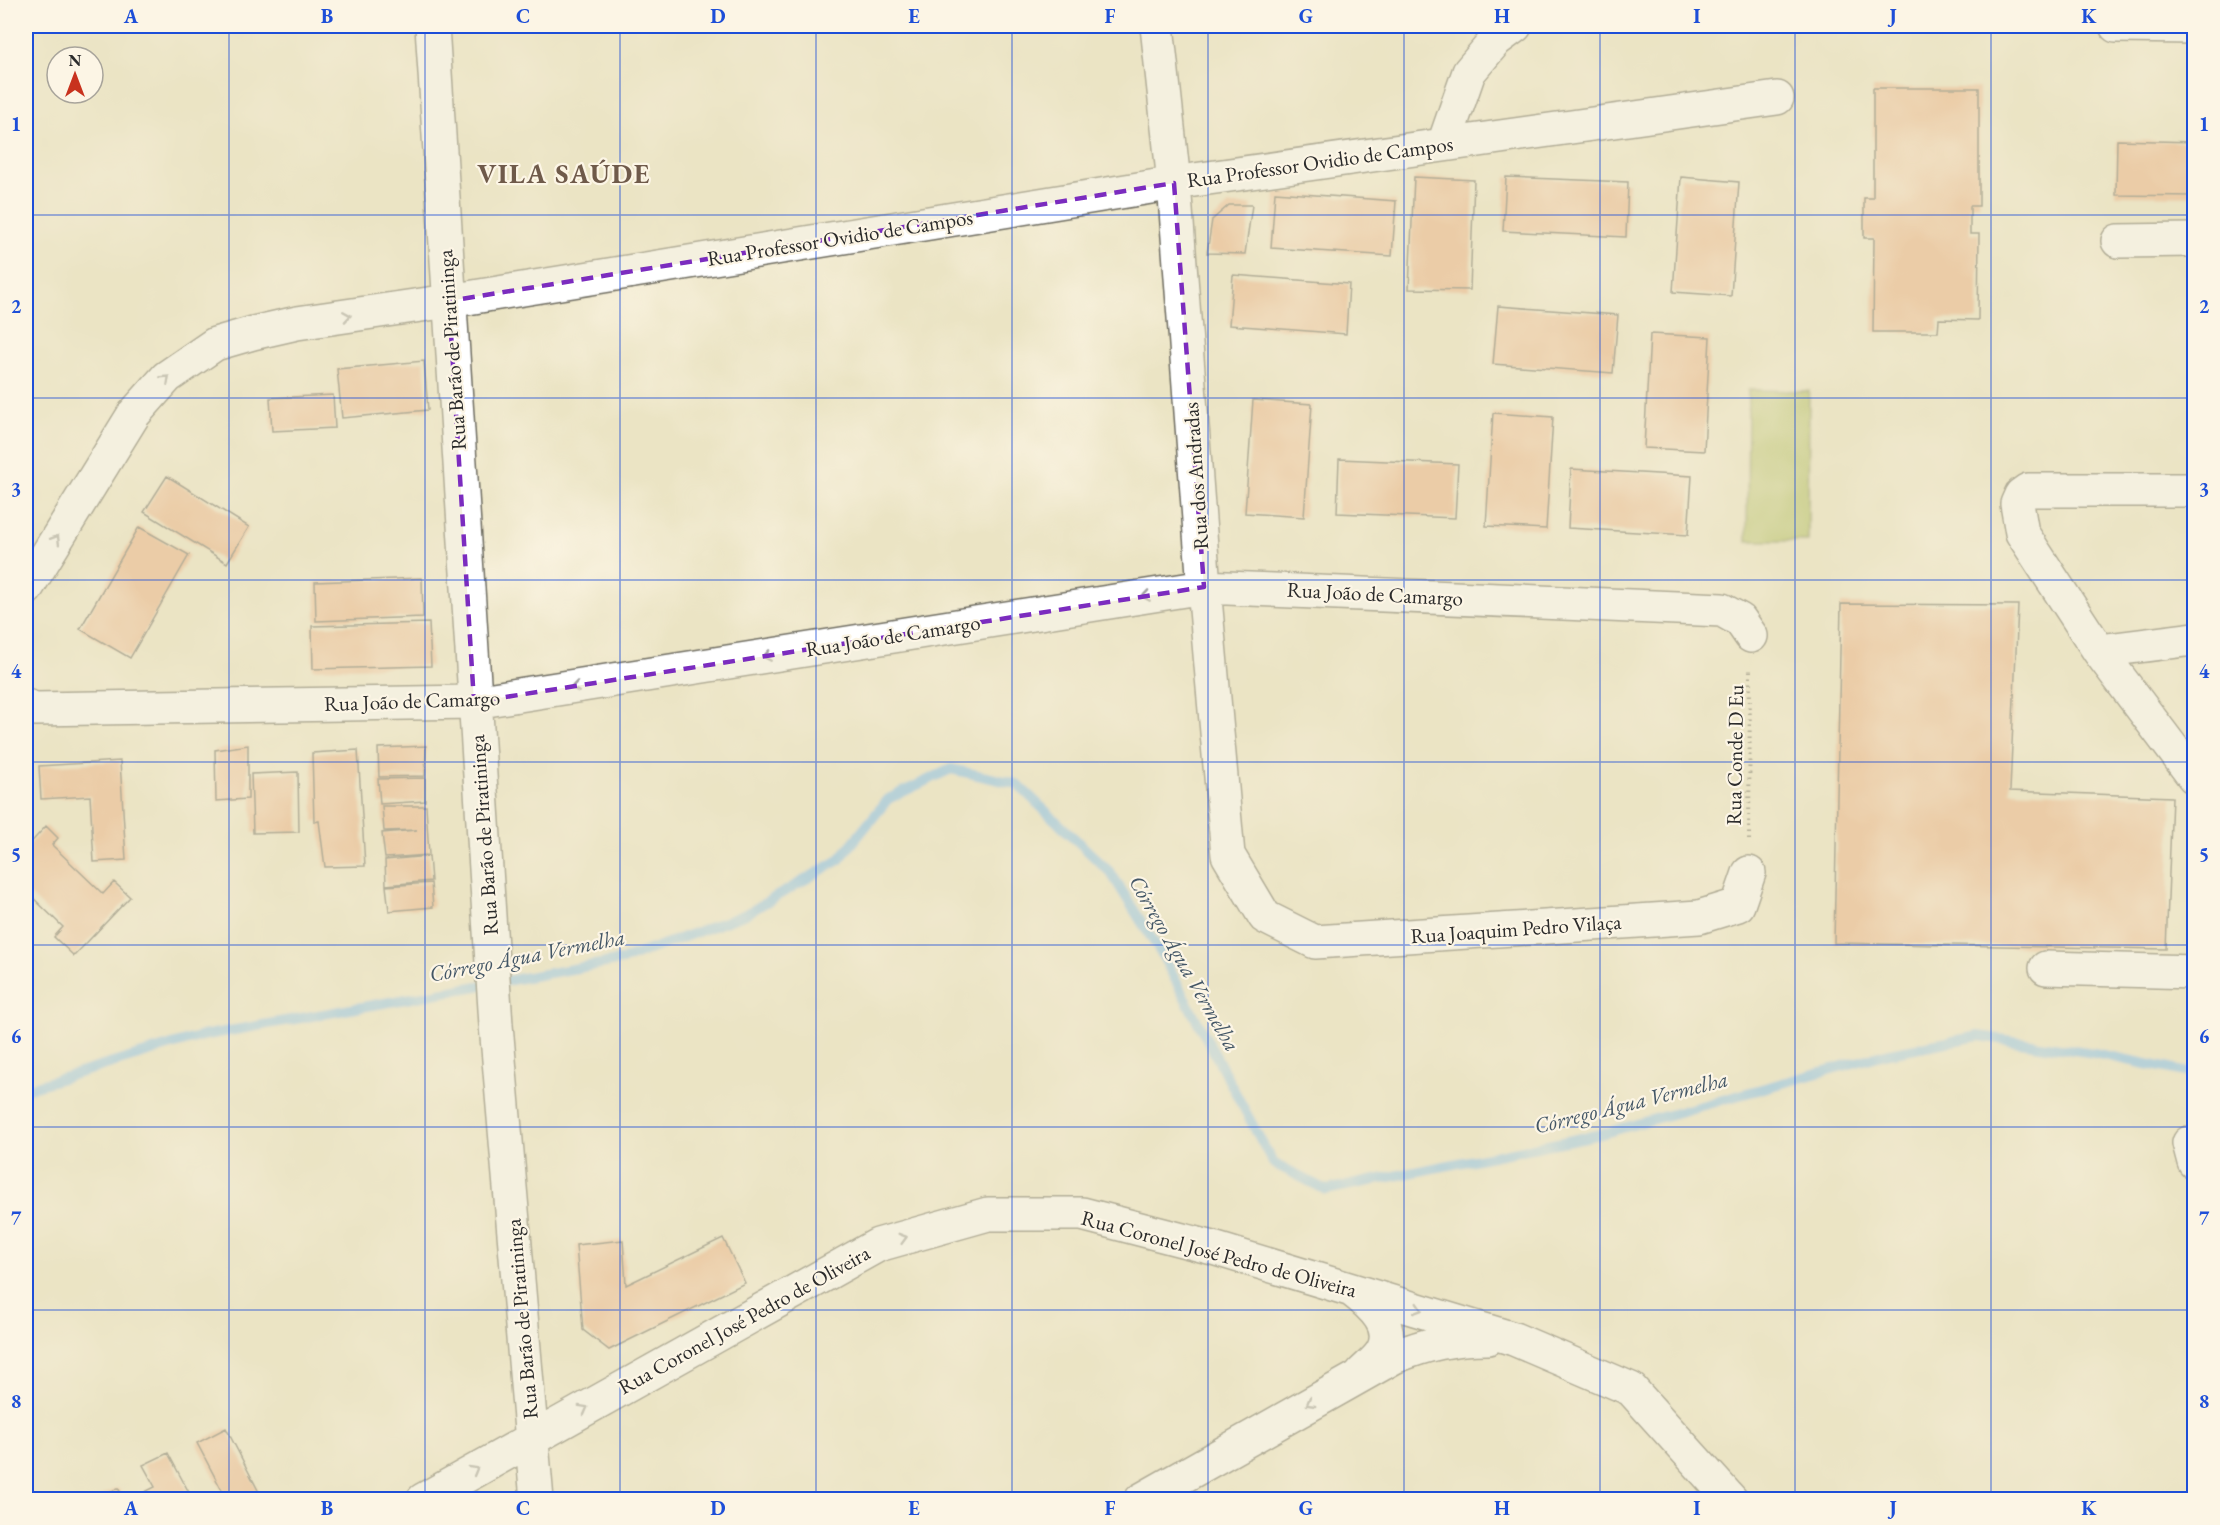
<svg xmlns="http://www.w3.org/2000/svg" width="2220" height="1525" viewBox="0 0 2220 1525" font-family="'EB Garamond',serif">
  <style>
    .pitch { fill: #b1bf62; stroke: #6e7546; stroke-width: 1.5 }
    .lines { fill: none; stroke-linecap: round; stroke-linejoin: round }
    .stream { stroke: #7abbee; stroke-width: 10 }
    .building { fill: #ecb084 }
    .minor-casing { stroke: #6e6c61; stroke-width: 36 }
    .path { stroke: #6e6c61; stroke-width: 4; stroke-dasharray: 1.5 4.5; stroke-linecap: butt }
    .minor { stroke: #fff; stroke-width: 33 }
    .oneway { stroke: #a0a0a0 }
    .marked { fill: none; stroke: #7b2cbf; stroke-width: 4.5; stroke-dasharray: 12 8; stroke-linejoin: round }
    .grid { fill: none; stroke: #1d4ed8; stroke-width: 1.5; stroke-opacity: 0.55 }
    .labels { text-anchor: middle; stroke-width: 4.5; stroke-linejoin: round; paint-order: stroke }
    .street-label { font-size: 21px; fill: #2b2b2b; stroke: #fcf5e5 }
    .water-label { font-size: 22px; font-style: italic; fill: #435666; stroke: #fcf5e5 }
    .district-label { font-size: 27px; font-weight: bold; letter-spacing: 1.5px; fill: #6f5a4a; stroke: #fcf5e5 }
    .neatline { fill: none; stroke: #1d4ed8; stroke-width: 2 }
    .grid-label { font-size: 20px; text-anchor: middle; font-weight: bold; fill: #1d4ed8 }
  </style>
  <rect width="100%" height="100%" fill="#fcf5e5"/>
  <filter id="ink" filterUnits="userSpaceOnUse"><feTurbulence type="fractalNoise" baseFrequency=".0167" numOctaves="2"/><feDisplacementMap in="SourceGraphic" scale="12" xChannelSelector="R" yChannelSelector="G"/><feConvolveMatrix kernelMatrix="1 2 1 2 8 2 1 2 1" color-interpolation-filters="sRGB"/></filter>
  <filter id="wash" filterUnits="userSpaceOnUse"><feTurbulence type="fractalNoise" baseFrequency=".008" numOctaves="4" result="noise"/><feDisplacementMap in="SourceGraphic" scale="24" xChannelSelector="R" yChannelSelector="G"/><feGaussianBlur stdDeviation="1.35" result="paint"/><feColorMatrix in="noise" values="0 0 0 0 0 0 0 0 0 0 0 0 0 0 0 0 0 1.4 0 .05"/><feComposite in="paint" operator="in"/></filter>
  <g filter="url(#wash)">
    <rect width="100%" height="100%" fill="#ebe4c4"/>
    <path class="pitch" d="M 1748,390 L 1809,391 L 1808,541 L 1747,541 Z"/>
    <g class="lines">
      <path class="stream" d="M 26,1089 L 202,1036 L 622,960 L 746,914 L 839,860 L 888,799 L 951,769 L 1017,784 L 1111,873 L 1162,955 L 1273,1163 L 1326,1190 L 1601,1134 L 1889,1053 L 1979,1036 L 2094,1053 L 2194,1074"/>
    </g>
    <g id="blocks">
      <path class="building" d="M 1873,88 L 1979,88 L 1979,206 L 1970,206 L 1970,234 L 1979,234 L 1978,320 L 1939,319 L 1938,332 L 1873,332 L 1874,238 L 1864,238 L 1864,198 L 1873,198 Z
        M 2117,140 L 2194,142 L 2194,196 L 2116,195 Z
        M 1414,177 L 1474,180 L 1470,290 L 1409,289 Z
        M 1506,177 L 1628,182 L 1626,237 L 1503,231 Z
        M 1681,177 L 1739,182 L 1731,296 L 1673,292 Z
        M 1275,192 L 1396,201 L 1392,256 L 1271,248 Z
        M 1229,205 L 1252,205 L 1245,254 L 1207,253 L 1212,220 Z
        M 1233,275 L 1349,284 L 1346,334 L 1229,325 Z
        M 1498,306 L 1618,315 L 1613,373 L 1493,364 Z
        M 1650,334 L 1710,337 L 1704,451 L 1644,448 Z
        M 424,361 L 428,410 L 342,418 L 337,369 Z
        M 333,395 L 335,428 L 272,431 L 270,398 Z
        M 1253,400 L 1312,404 L 1304,517 L 1245,513 Z
        M 1493,413 L 1553,417 L 1546,529 L 1486,526 Z
        M 1339,459 L 1458,464 L 1455,518 L 1337,513 Z
        M 1571,469 L 1692,476 L 1688,535 L 1568,528 Z
        M 167,476 L 249,527 L 227,563 L 144,512 Z
        M 139,527 L 189,555 L 130,658 L 80,629 Z
        M 422,578 L 423,617 L 316,621 L 315,582 Z
        M 1841,604 L 2018,605 L 2010,791 L 2172,797 L 2166,949 L 1834,943 Z
        M 429,623 L 431,666 L 313,669 L 312,626 Z
        M 248,745 L 248,799 L 216,801 L 215,750 Z
        M 426,746 L 425,776 L 379,777 L 378,748 Z
        M 358,750 L 365,866 L 325,867 L 319,821 L 314,822 L 312,753 Z
        M 120,761 L 126,860 L 94,862 L 90,796 L 41,799 L 39,766 Z
        M 298,772 L 299,832 L 253,833 L 251,774 Z
        M 425,778 L 425,801 L 380,804 L 378,779 Z
        M 382,806 L 426,806 L 429,855 L 385,858 L 382,833 L 417,830 L 384,831 Z
        M 46,826 L 58,838 L 52,845 L 103,894 L 114,882 L 130,897 L 74,956 L 54,937 L 63,927 L 26,891 L 26,848 Z
        M 429,856 L 431,881 L 386,885 L 385,860 Z
        M 431,883 L 433,907 L 389,911 L 386,886 Z
        M 723,1238 L 745,1283 L 609,1350 L 583,1330 L 576,1245 L 623,1240 L 626,1285 Z
        M 226,1428 L 263,1500 L 227,1500 L 197,1443 Z
        M 168,1453 L 193,1500 L 138,1500 L 137,1496 L 155,1487 L 143,1465 Z
        M 118,1488 L 125,1500 L 93,1500 Z"/>
    </g>
  </g>
  <g filter="url(#ink)">
    <use href="#blocks" fill-opacity="0" stroke="#6e6c61" stroke-width="1.5"/>
    <g class="lines">
      <g class="minor-casing">
        <path id="minor" d="M 432,26 L 496,1025 L 537,1500
          M 1157,26 L 1174,183 L 1204,587 L 1228,855 L 1265,917 L 1315,942 L 1699,917 L 1738,905 L 1749,873
          M 2116,26 L 2194,27
          M 1444,144 L 1469,72 L 1496,40 L 1515,26
          M 2118,241 L 2194,240
          M 26,589 L 134,414 L 167,377 L 215,344 L 253,333 L 297,323 L 449,301 L 1194,180 L 1777,98
          M 2194,639 L 2099,651 L 2194,777
          M 2099,651 L 2022,533 L 2017,504 L 2021,495 L 2028,490 L 2194,490
          M 26,706 L 35,709 L 474,702 L 1204,587 L 1722,610 L 1740,620 L 1751,636
          M 2046,968 L 2194,972
          M 2189,1143 L 2194,1162
          M 1353,1291 C 1371,1305 1397,1327 1382,1352 C 1377,1360 1368,1367 1362,1373
          M 423,1500 L 878,1245 L 988,1214 L 1082,1214 L 1213,1248 L 1514,1339 L 1631,1389 L 1731,1500
          M 1141,1500 L 1394,1357 C 1427,1344 1452,1338 1488,1338"/>
      </g>
      <path class="path" d="M 1749,840 L 1750,670"/>
      <use href="#minor" class="minor"/>
    </g>
    <defs><path id="oneway-chevron" d="M-2-3.5L2.5 0L-2 3.5" fill="none" stroke-width="1.6" stroke-linecap="round" stroke-linejoin="round" transform="scale(1.5)"/></defs>
    <g class="oneway">
      <use href="#oneway-chevron" transform="translate(347 316) rotate(-9)"/>
      <use href="#oneway-chevron" transform="translate(166 379) rotate(-43)"/>
      <use href="#oneway-chevron" transform="translate(56 539) rotate(-58)"/>
      <use href="#oneway-chevron" transform="translate(1146 596) rotate(171)"/>
      <use href="#oneway-chevron" transform="translate(767 656) rotate(171)"/>
      <use href="#oneway-chevron" transform="translate(575 687) rotate(171)"/>
      <use href="#oneway-chevron" transform="translate(903 1238) rotate(-16)"/>
      <use href="#oneway-chevron" transform="translate(1418 1309) rotate(17)"/>
      <use href="#oneway-chevron" transform="translate(1310 1403) rotate(150)"/>
      <use href="#oneway-chevron" transform="translate(584 1409) rotate(-29)"/>
      <use href="#oneway-chevron" transform="translate(474 1470) rotate(-30)"/>
    </g>
  </g>
  <path d="M0 0H2220V1525H0ZM 1174,183 L 1204,587 L 474,702 L 449,301 Z" fill="#ebe4c4" fill-opacity=".55" fill-rule="evenodd"/>
  <path class="marked" d="M 1174,183 L 1204,587 L 474,702 L 449,301 Z"/>
  <path class="grid" d="M 229,26 L 229,1500M 425,26 L 425,1500M 620,26 L 620,1500M 816,26 L 816,1500M 1012,26 L 1012,1500M 1208,26 L 1208,1500M 1404,26 L 1404,1500M 1600,26 L 1600,1500M 1795,26 L 1795,1500M 1991,26 L 1991,1500M 26,215 L 2194,215M 26,398 L 2194,398M 26,580 L 2194,580M 26,762 L 2194,762M 26,945 L 2194,945M 26,1127 L 2194,1127M 26,1310 L 2194,1310"/>
  <g class="labels">
    <g class="street-label">
      <text transform="translate(1320 162) rotate(-8)" y="7">Rua Professor Ovidio de Campos</text>
      <text transform="translate(840 238) rotate(-9)" y="7">Rua Professor Ovidio de Campos</text>
      <text transform="translate(452 350) rotate(-94)" y="7">Rua Barão de Piratininga</text>
      <text transform="translate(1196 476) rotate(-94)" y="7">Rua dos Andradas</text>
      <text transform="translate(1375 594) rotate(3)" y="7">Rua João de Camargo</text>
      <text transform="translate(893 636) rotate(-9)" y="7">Rua João de Camargo</text>
      <text transform="translate(412 701) rotate(-2)" y="7">Rua João de Camargo</text>
      <text transform="translate(1735 755) rotate(-89)" y="7">Rua Conde D Eu</text>
      <text transform="translate(484 835) rotate(-94)" y="7">Rua Barão de Piratininga</text>
      <text transform="translate(1516 929) rotate(-4)" y="7">Rua Joaquim Pedro Vilaça</text>
      <text transform="translate(1219 1254) rotate(15)" y="7">Rua Coronel José Pedro de Oliveira</text>
      <text transform="translate(522 1319) rotate(-95)" y="7">Rua Barão de Piratininga</text>
      <text transform="translate(744 1320) rotate(-29)" y="7">Rua Coronel José Pedro de Oliveira</text>
    </g>
    <g class="water-label">
      <text transform="translate(527 955) rotate(-11)" y="8">Córrego Água Vermelha</text>
      <text transform="translate(1185 963) rotate(60)" y="8">Córrego Água Vermelha</text>
      <text transform="translate(1631 1102) rotate(-14)" y="8">Córrego Água Vermelha</text>
    </g>
    <g class="district-label">
      <text x="564" y="183">VILA SAÚDE</text>
    </g>
  </g>
  <rect width="2220" height="1525" fill="none" stroke="#fcf5e5" stroke-width="66"/>
  <g transform="translate(75 75)"><circle r="28" fill="#fcf5e5" stroke="#a8a49b" stroke-width="1.5"/>
  <path d="M0-4.5L10 22L0 15L-10 22Z" fill="#c8321e"/>
  <text y="-9" font-size="16" font-weight="bold" text-anchor="middle" fill="#2b2b2b">N</text>
  </g>
  <rect x="33" y="33" width="2154" height="1459" class="neatline"/>
  <g class="grid-label">
    <text x="131" y="23">A</text>
    <text x="327" y="23">B</text>
    <text x="523" y="23">C</text>
    <text x="718" y="23">D</text>
    <text x="914" y="23">E</text>
    <text x="1110" y="23">F</text>
    <text x="1306" y="23">G</text>
    <text x="1502" y="23">H</text>
    <text x="1697" y="23">I</text>
    <text x="1893" y="23">J</text>
    <text x="2089" y="23">K</text>
    <text x="16" y="131">1</text>
    <text x="2204" y="131">1</text>
    <text x="16" y="313">2</text>
    <text x="2204" y="313">2</text>
    <text x="16" y="496">3</text>
    <text x="2204" y="496">3</text>
    <text x="16" y="678">4</text>
    <text x="2204" y="678">4</text>
    <text x="16" y="861">5</text>
    <text x="2204" y="861">5</text>
    <text x="16" y="1043">6</text>
    <text x="2204" y="1043">6</text>
    <text x="16" y="1225">7</text>
    <text x="2204" y="1225">7</text>
    <text x="16" y="1408">8</text>
    <text x="2204" y="1408">8</text>
    <text x="131" y="1515">A</text>
    <text x="327" y="1515">B</text>
    <text x="523" y="1515">C</text>
    <text x="718" y="1515">D</text>
    <text x="914" y="1515">E</text>
    <text x="1110" y="1515">F</text>
    <text x="1306" y="1515">G</text>
    <text x="1502" y="1515">H</text>
    <text x="1697" y="1515">I</text>
    <text x="1893" y="1515">J</text>
    <text x="2089" y="1515">K</text>
  </g>
</svg>
